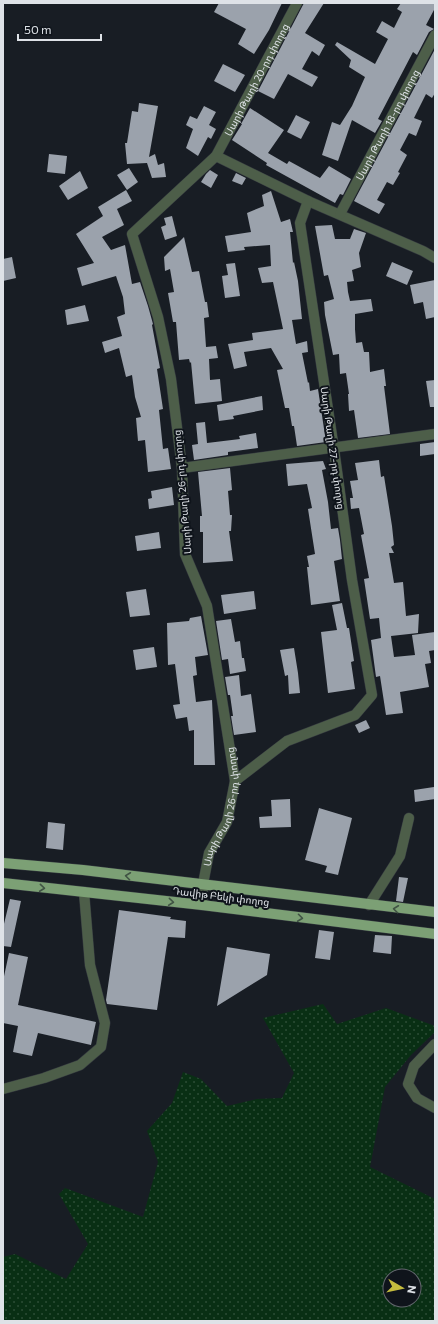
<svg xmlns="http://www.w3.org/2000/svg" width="438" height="1324" viewBox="0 0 438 1324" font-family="Commissioner,'Noto Sans Armenian',sans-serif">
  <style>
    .grass { fill: url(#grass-dots); fill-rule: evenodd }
    .building { fill: #9ba2ac }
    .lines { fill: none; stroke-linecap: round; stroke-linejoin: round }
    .minor-casing { stroke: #34393f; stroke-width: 11 }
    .major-casing { stroke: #34393f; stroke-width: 11 }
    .minor { stroke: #4d5e49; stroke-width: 10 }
    .major { stroke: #7ca075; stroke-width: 10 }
    .oneway { stroke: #405344 }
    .labels { text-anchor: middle; stroke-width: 4; stroke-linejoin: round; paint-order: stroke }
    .street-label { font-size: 10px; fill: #dee2e7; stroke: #0f141b }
  </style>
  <defs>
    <pattern id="grass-dots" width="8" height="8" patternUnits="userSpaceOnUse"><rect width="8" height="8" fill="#092f14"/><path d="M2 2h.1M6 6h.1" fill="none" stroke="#2c4d36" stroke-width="1.8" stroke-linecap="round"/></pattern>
  </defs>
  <rect width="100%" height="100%" fill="#181d24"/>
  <path class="grass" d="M 323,1004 L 337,1024 L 386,1008 L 435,1026 L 435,1032 L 411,1055 L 385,1087 L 370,1167 L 435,1199 L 435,1321 L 3,1321 L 3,1257 L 15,1254 L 66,1279 L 88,1244 L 59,1194 L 65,1188 L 143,1217 L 158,1162 L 147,1131 L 172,1103 L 183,1072 L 201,1079 L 227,1106 L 257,1099 L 282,1098 L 294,1073 L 263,1018 ZM 390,1276 L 414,1276 L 414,1300 L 390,1300 Z"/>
  <path class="building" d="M 219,3 L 282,3 L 269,30 L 254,54 L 238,44 L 246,29 L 214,12 Z
    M 304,3 L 324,3 L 305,33 L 325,45 L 319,56 L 312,51 L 302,69 L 318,77 L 312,87 L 288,74 L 274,99 L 258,91 Z
    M 401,3 L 435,3 L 435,8 L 426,25 L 434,29 L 429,32 L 417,55 L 413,52 L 378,119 L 382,121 L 375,133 L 352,120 L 338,161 L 322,155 L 332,122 L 340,125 L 352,106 L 365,77 L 349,67 L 351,60 L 335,45 L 337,42 L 375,64 L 388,39 L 376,32 L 382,21 L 394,28 L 402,12 L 397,9 Z
    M 435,49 L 435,93 L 432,98 L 426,94 L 414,118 L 422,121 L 416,136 L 409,133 L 400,150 L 407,155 L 398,172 L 400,173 L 393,185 L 387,182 L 377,200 L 385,204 L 379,214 L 354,201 Z
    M 223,64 L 245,75 L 235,92 L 214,81 Z
    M 139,103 L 158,106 L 149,157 L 155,154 L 158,165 L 164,163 L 166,177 L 152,178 L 147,163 L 127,164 L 125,143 L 127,143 L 132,111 L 138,112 Z
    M 204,106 L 216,112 L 209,125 L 216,129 L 211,139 L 208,137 L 198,156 L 186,148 L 193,129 L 186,125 L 190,116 L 197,119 Z
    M 250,108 L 284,130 L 268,153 L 287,164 L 289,161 L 320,178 L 329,166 L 351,179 L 343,195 L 340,194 L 335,203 L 266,165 L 267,163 L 232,140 L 242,124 L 241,124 Z
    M 296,115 L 310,122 L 301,139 L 287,132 Z
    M 49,154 L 67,156 L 65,174 L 47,172 Z
    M 129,168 L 138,182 L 127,190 L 117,175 Z
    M 210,170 L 218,175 L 211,188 L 201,182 L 206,174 Z
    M 80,171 L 88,188 L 68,200 L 59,186 Z
    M 236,173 L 246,178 L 242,185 L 232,181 Z
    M 126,190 L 132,201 L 117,209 L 124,225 L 102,237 L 111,250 L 125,245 L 132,284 L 140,282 L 148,306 L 153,324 L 152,325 L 160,368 L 157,369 L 163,409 L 159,410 L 163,449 L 168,448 L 171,469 L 148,472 L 145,440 L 138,441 L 136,418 L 141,417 L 135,397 L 132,375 L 126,377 L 119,348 L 105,353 L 102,342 L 122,336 L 117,317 L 125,314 L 123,297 L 116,276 L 82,286 L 77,268 L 94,263 L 76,234 L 103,216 L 98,207 Z
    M 271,191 L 281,222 L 290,219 L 293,232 L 290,232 L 293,263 L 294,262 L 298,281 L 302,319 L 292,320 L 296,344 L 307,341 L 308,352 L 302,353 L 308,383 L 309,382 L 310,391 L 318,389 L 326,442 L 297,446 L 294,426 L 292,426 L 289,408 L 285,408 L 277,370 L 283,369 L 271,348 L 244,352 L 247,366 L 234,369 L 228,344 L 253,340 L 252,333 L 283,329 L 273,282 L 262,283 L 258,268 L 271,266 L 270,245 L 244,247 L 245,250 L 228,252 L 225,236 L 251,232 L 247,213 L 264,206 L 262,195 Z
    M 172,216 L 177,236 L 165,240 L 161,227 L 166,225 L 164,218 Z
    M 332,225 L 335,239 L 350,239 L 354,229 L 366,233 L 359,253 L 361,267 L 352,270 L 354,281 L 347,282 L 348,292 L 350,301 L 371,299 L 373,311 L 355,314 L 355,329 L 356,343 L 362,342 L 364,352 L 369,352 L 370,372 L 384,369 L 386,386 L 384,386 L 390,434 L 358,438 L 354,410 L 349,411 L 348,394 L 349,394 L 346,373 L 340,374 L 339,354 L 333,355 L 325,315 L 324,302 L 334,299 L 328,275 L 324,276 L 315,226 Z
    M 184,237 L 192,272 L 199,271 L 205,302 L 207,302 L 209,317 L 204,318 L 206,347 L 216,346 L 218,358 L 209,359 L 210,380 L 220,379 L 222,401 L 195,404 L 191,362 L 190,363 L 189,359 L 179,360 L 176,322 L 173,322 L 168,293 L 174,292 L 170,269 L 165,271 L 164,257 Z
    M 12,257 L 16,278 L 3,281 L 3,259 Z
    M 392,262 L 413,271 L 407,285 L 386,276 Z
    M 235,263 L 240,296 L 225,298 L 222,276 L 228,275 L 226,264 Z
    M 435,280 L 435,317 L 426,319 L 423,302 L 414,304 L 410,285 Z
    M 85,305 L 89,321 L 67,325 L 65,310 Z
    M 435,380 L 435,407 L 430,407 L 426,381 Z
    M 262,396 L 263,410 L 233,416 L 234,419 L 219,421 L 217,405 Z
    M 205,422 L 207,443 L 240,439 L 239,436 L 256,433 L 258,448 L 228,452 L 228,455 L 194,460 L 192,445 L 198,444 L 196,423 Z
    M 435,442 L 435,454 L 420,456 L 420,444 Z
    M 379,460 L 381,477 L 384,476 L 392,526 L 394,545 L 391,547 L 394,553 L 389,553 L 394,583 L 403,582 L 406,616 L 419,614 L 418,633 L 391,636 L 394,657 L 415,655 L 412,635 L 435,632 L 435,650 L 429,651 L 431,663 L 425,664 L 429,687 L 400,692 L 403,713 L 386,715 L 380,676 L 376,677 L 371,640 L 381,638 L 379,618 L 370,619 L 364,579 L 369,578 L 361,535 L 364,534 L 359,508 L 351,509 L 350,498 L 353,498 L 350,481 L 358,480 L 355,463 Z
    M 323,461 L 326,469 L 322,470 L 328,502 L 331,529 L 338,528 L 340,540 L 342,559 L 334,561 L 340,601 L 311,605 L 307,567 L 309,567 L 307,556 L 315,554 L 308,509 L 312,508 L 307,484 L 288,486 L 286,464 Z
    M 230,468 L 232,490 L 228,491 L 230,515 L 232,515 L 231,531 L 229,531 L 233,561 L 203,563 L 203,532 L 200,532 L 200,516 L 202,516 L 198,472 Z
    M 172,487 L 174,505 L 149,509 L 148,499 L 152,498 L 151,491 Z
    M 159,532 L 161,548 L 137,551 L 135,536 Z
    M 146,589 L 150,615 L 130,617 L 126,592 Z
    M 254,591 L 256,609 L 224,614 L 221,595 Z
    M 342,603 L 347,628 L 349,628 L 354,661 L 351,662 L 355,689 L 328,693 L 321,632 L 337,630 L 332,605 Z
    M 201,616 L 208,655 L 195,657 L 197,675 L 193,676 L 196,702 L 212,700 L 215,765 L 194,765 L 194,730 L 189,731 L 187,717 L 176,719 L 173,705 L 180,704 L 175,664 L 168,665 L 167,623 L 189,621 L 190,618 Z
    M 231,619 L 235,642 L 240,641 L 242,658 L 244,658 L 246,671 L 230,674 L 228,659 L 222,660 L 216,621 Z
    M 154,647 L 157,667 L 136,670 L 133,650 Z
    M 294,648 L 298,673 L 300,693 L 289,694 L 288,675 L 285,676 L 280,650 Z
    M 239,675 L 241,696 L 251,694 L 256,732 L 234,735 L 231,716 L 233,716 L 230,695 L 228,695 L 225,677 Z
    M 366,720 L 370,728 L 359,733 L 355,725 Z
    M 434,787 L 435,799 L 415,802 L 414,790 Z
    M 290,799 L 291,827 L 260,828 L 259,817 L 272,816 L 271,800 Z
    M 319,808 L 352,818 L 338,875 L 325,872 L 327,866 L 305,860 Z
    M 48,822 L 65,824 L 63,850 L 46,848 Z
    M 399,877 L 408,878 L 403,902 L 396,901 Z
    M 10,899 L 21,901 L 11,947 L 3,946 L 3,928 Z
    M 119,910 L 171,917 L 170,919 L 186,921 L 185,938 L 168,937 L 157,1010 L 107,1004 L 106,1000 Z
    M 319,930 L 334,932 L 330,960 L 315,958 Z
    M 375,935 L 392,936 L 391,954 L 373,952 Z
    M 227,947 L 270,954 L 267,975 L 217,1006 Z
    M 9,953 L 28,957 L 18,1005 L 96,1022 L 91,1045 L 38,1033 L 32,1056 L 13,1052 L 18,1026 L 3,1023 L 3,981 Z"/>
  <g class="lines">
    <g class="minor-casing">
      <g id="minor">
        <path d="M 216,156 L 308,201 L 423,251 L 435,258"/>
        <path id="s1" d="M 340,214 L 435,35"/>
        <path d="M 182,468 L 435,434"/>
        <path d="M 235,781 L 287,741 L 355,715 L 372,695 L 352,580 L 334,449 L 300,223 L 308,201"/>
        <path id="s2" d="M 202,905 L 203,884 L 209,853 L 227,822 L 235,781 L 207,606 L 185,554 L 182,468 L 171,379 L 158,317 L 132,234 L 216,156 L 297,3"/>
        <path d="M 369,905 L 400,856 L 409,818"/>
        <path d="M 435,1044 L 414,1066 L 408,1084 L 417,1098 L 435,1108"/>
        <path d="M 3,1089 L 44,1078 L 80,1065 L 101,1047 L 105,1023 L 90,965 L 84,892"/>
      </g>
    </g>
    <g class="major-casing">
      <path id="major" d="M 3,863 L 83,870 L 435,912
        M 3,883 L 202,905 L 435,934"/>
    </g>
    <use href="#minor" class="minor"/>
    <use href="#major" class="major"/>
  </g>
  <defs><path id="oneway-chevron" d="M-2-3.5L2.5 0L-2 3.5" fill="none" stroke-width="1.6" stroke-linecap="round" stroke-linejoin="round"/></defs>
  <g class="oneway">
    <use href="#oneway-chevron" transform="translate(128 876) rotate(-173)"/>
    <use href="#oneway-chevron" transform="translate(42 888) rotate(6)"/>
    <use href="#oneway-chevron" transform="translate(171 902) rotate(6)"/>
    <use href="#oneway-chevron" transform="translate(396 909) rotate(-173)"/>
    <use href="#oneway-chevron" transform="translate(300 918) rotate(7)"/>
  </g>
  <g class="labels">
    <g class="street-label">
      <text dy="4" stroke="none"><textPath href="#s2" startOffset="891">Սարի Թաղի 20-րդ փողոց</textPath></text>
      <text dy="4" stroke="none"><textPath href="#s1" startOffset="101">Սարի Թաղի 18-րդ փողոց</textPath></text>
      <text transform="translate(333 448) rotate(82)" y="4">Սարի Թաղի 27-րդ փողոց</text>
      <text transform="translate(182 492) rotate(-95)" y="4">Սարի Թաղի 26-րդ փողոց</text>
      <text dy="4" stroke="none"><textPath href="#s2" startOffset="102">Սարի Թաղի 26-րդ փողոց</textPath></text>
      <text transform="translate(221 896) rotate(7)" y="4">Դավիթ Բեկի փողոց</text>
    </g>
  </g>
  <rect width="438" height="1324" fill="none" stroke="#dee2e7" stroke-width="8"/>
  <g transform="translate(402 1288) rotate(99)"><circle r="19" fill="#0f141b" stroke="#62666d"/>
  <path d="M0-3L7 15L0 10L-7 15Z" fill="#c4bc3e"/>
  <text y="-6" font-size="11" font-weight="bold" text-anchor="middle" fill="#dee2e7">N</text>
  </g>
  <path d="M18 34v6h83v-6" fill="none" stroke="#dee2e7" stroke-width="2"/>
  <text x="24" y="34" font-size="12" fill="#dee2e7" stroke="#0f141b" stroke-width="3" paint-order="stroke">50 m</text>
</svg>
